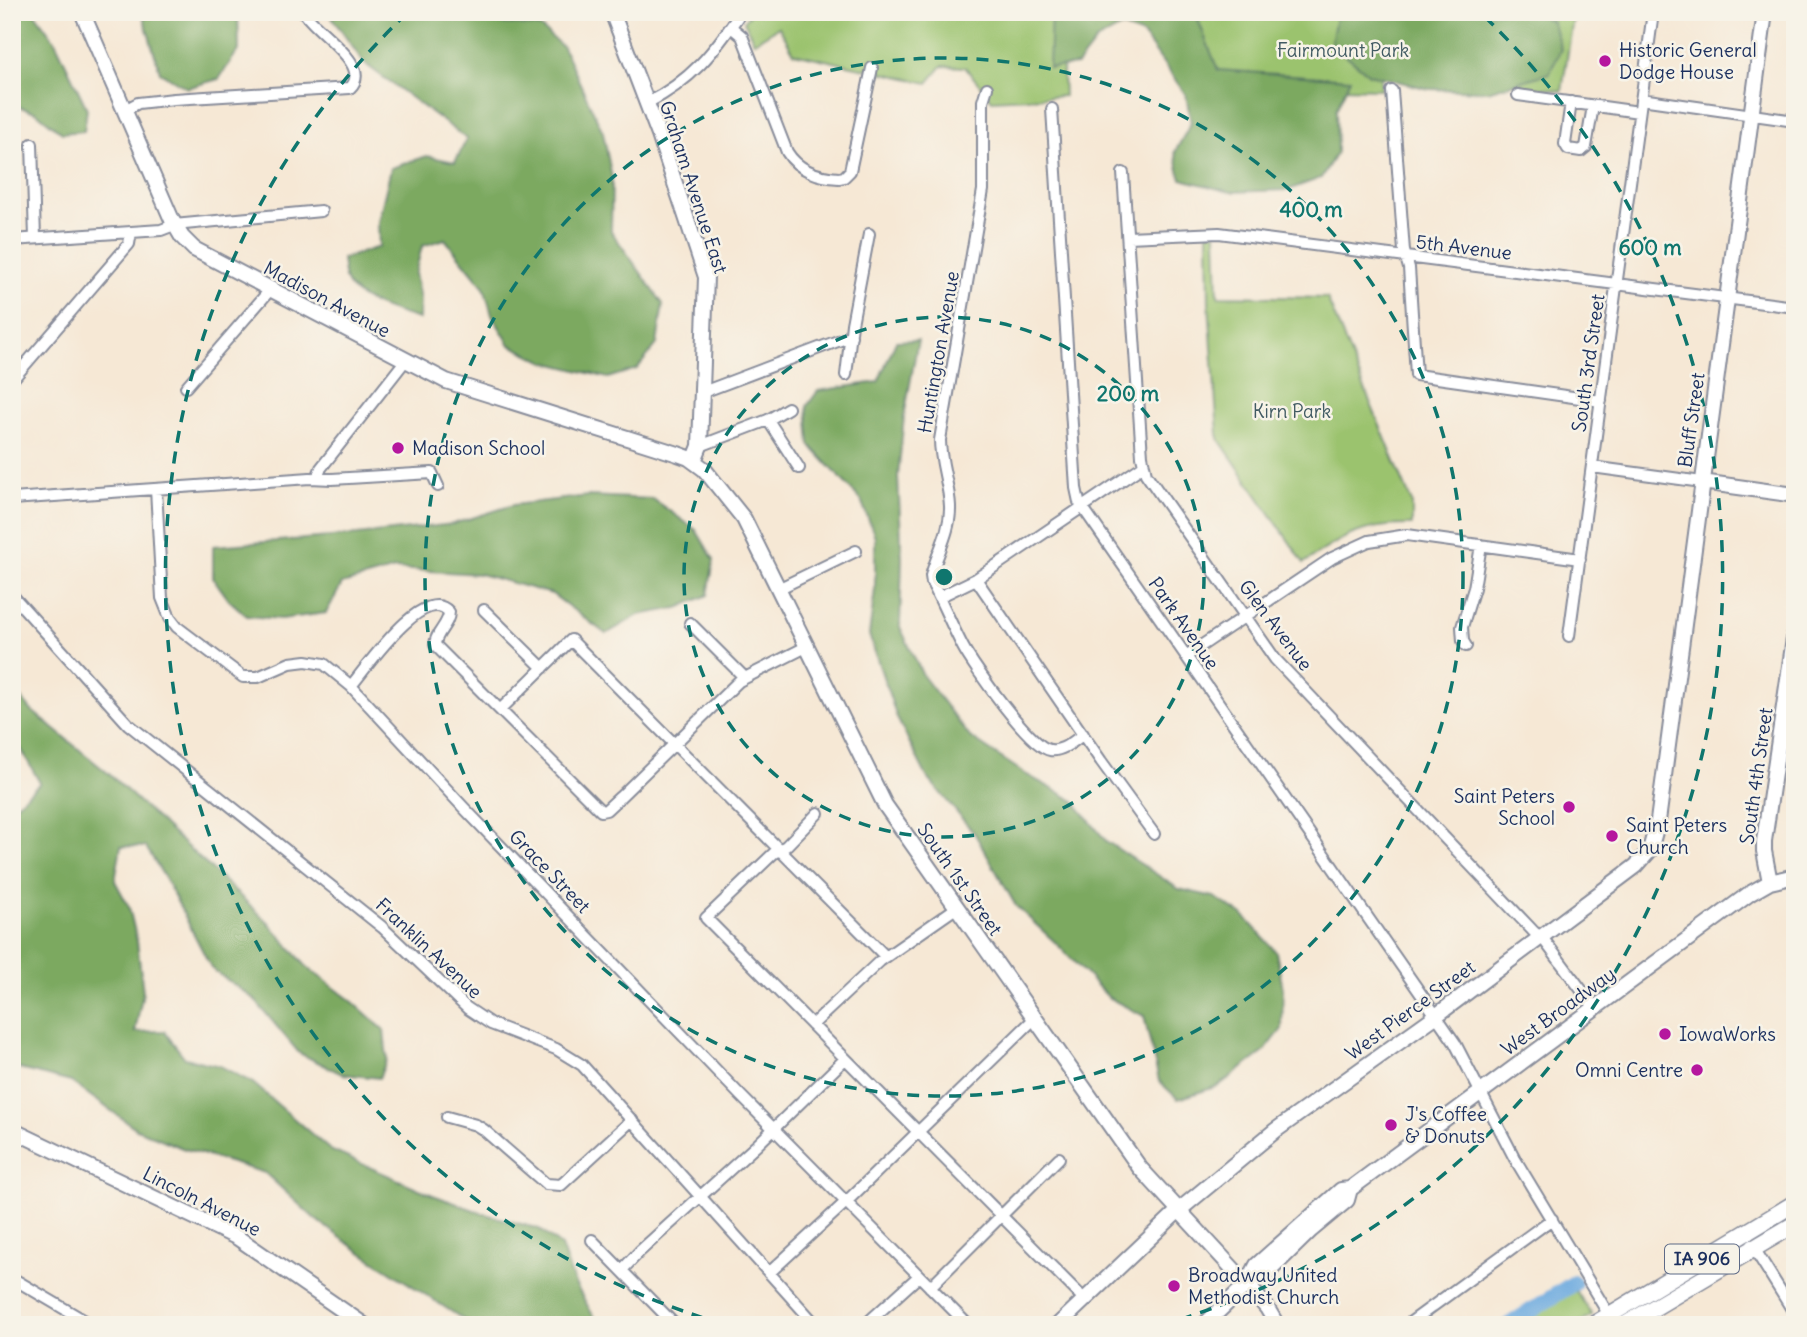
<svg xmlns="http://www.w3.org/2000/svg" width="1807" height="1337" viewBox="0 0 1807 1337" font-family="Delius,sans-serif">
  <style>
    .green { fill: #9bc36e; stroke: #5b7966; stroke-width: 2 }
    .forest { fill: #7ca961; stroke: #4c6c60; stroke-width: 2 }
    .lines { fill: none; stroke-linecap: round; stroke-linejoin: round }
    .river { stroke: #6daadf; stroke-width: 16 }
    .street-casing { stroke: #888c9a; stroke-width: 14 }
    .secondary-casing { stroke: #888c9a; stroke-width: 18 }
    .primary-casing { stroke: #888c9a; stroke-width: 19 }
    .street { stroke: #fff; stroke-width: 10 }
    .secondary { stroke: #fff; stroke-width: 14 }
    .primary { stroke: #fff; stroke-width: 16 }
    .ring { fill: none; stroke: #0f766e; stroke-width: 3.5; stroke-dasharray: 12 9 }
    .poi-dot { fill: #b5179e; stroke: #f7f3e8; stroke-width: 2.5 }
    .labels { text-anchor: middle; stroke-width: 5; stroke-linejoin: round; paint-order: stroke }
    .shield { fill: #f7f3e8; stroke: #5d6a87; stroke-width: 2 }
    .shield-label { font-size: 18px; font-weight: bold; fill: #1b2f5e }
    .park-label { font-size: 19px; fill: #415b63; stroke: #f7f3e8 }
    .poi-label { font-size: 19px; fill: #1b2f5e; stroke: #f7f3e8; text-anchor: start }
    .street-label { font-size: 19px; fill: #1b2f5e; stroke: #f7f3e8 }
    .centre { fill: #0f766e; stroke: #f7f3e8; stroke-width: 3.5 }
    .ring-label { font-size: 21px; text-anchor: middle; font-weight: bold; fill: #0f766e; stroke: #f7f3e8; stroke-width: 5; stroke-linejoin: round; paint-order: stroke }
  </style>
  <rect width="100%" height="100%" fill="#f7f3e8"/>
  <filter id="ink" filterUnits="userSpaceOnUse"><feTurbulence type="fractalNoise" baseFrequency=".0143" numOctaves="2"/><feDisplacementMap in="SourceGraphic" scale="14" xChannelSelector="R" yChannelSelector="G"/><feConvolveMatrix kernelMatrix="1 2 1 2 8 2 1 2 1" color-interpolation-filters="sRGB"/></filter>
  <filter id="wash" filterUnits="userSpaceOnUse"><feTurbulence type="fractalNoise" baseFrequency=".00686" numOctaves="4" result="noise"/><feDisplacementMap in="SourceGraphic" scale="28" xChannelSelector="R" yChannelSelector="G"/><feGaussianBlur stdDeviation="1.57" result="paint"/><feColorMatrix in="noise" values="0 0 0 0 0 0 0 0 0 0 0 0 0 0 0 0 0 1.4 0 .05"/><feComposite in="paint" operator="in"/></filter>
  <g filter="url(#wash)">
    <rect width="100%" height="100%" fill="#f6e8d5"/>
    <path class="green" d="M 751,12 L 1060,12 L 1064,96 L 992,100 L 965,67 L 942,66 L 928,83 L 794,53 L 779,27 L 754,42 L 744,21 Z
      M 1183,12 L 1520,12 L 1573,19 L 1562,91 L 1394,66 L 1380,67 L 1381,89 L 1208,85 Z
      M 1208,233 L 1216,233 L 1218,296 L 1327,298 L 1412,503 L 1412,525 C 1362,524 1344,536 1304,563 L 1220,441 L 1218,434 L 1209,304 Z
      M 1569,1280 L 1592,1315 L 1575,1325 L 1503,1325 Z"/>
    <path class="forest" d="M 12,12 L 34,12 L 55,41 L 87,109 L 84,131 L 62,133 L 36,112 L 12,105 Z
      M 142,12 L 238,12 L 239,49 L 219,79 L 187,88 L 160,72 Z
      M 328,12 L 475,12 L 478,21 L 540,27 L 563,47 L 603,132 L 612,178 L 611,231 L 663,304 L 657,344 L 637,369 L 608,378 L 545,362 L 510,345 L 492,315 L 484,287 L 445,239 L 422,246 L 415,274 L 420,300 L 419,319 C 399,313 355,302 346,281 C 343,275 343,266 342,259 L 379,247 L 378,222 L 391,168 L 427,156 L 455,162 L 467,139 L 364,63 Z
      M 1051,12 L 1195,12 L 1218,70 L 1350,79 L 1336,110 L 1337,152 L 1321,178 L 1288,190 L 1230,192 L 1181,179 L 1175,152 L 1191,123 L 1186,95 L 1143,35 L 1121,27 L 1096,41 L 1077,65 L 1049,68 Z
      M 1337,12 L 1532,12 L 1552,21 L 1561,49 L 1550,73 L 1487,91 L 1429,89 L 1369,74 L 1331,43 Z
      M 918,340 L 904,417 L 898,476 L 902,559 L 900,627 L 923,676 L 970,737 L 1027,775 L 1073,800 L 1106,841 L 1179,889 L 1214,897 L 1244,916 L 1276,952 L 1283,989 L 1282,1029 L 1264,1052 L 1218,1086 L 1178,1099 L 1159,1081 L 1144,1016 L 1109,998 L 1057,944 L 1016,906 L 975,834 L 927,777 L 897,718 L 869,635 L 875,589 L 875,537 L 861,500 L 810,445 L 807,406 L 818,391 L 878,382 L 896,341 Z
      M 588,496 L 653,499 L 696,530 L 714,560 L 708,595 L 678,608 L 639,615 L 606,634 L 552,594 L 480,574 L 395,569 L 342,584 L 326,613 L 281,619 L 247,616 L 229,600 L 213,578 L 213,546 L 357,535 L 453,524 L 513,505 Z
      M 12,687 L 31,710 L 109,774 L 268,922 L 307,967 L 353,1002 L 384,1030 L 387,1059 L 379,1078 L 342,1074 L 299,1053 L 254,999 L 212,969 L 166,880 L 146,847 L 121,846 L 115,881 L 129,907 L 137,941 L 143,992 L 135,1032 L 164,1031 L 185,1058 L 220,1066 L 253,1083 L 330,1150 L 433,1195 L 485,1214 L 539,1229 L 561,1246 L 574,1282 L 594,1317 L 602,1325 L 472,1325 L 362,1253 L 315,1219 L 265,1173 L 182,1148 L 137,1129 L 71,1082 L 12,1067 L 12,808 L 40,783 L 21,749 L 12,747 Z"/>
    <g class="lines">
      <path class="river" d="M 1509,1325 L 1574,1283"/>
    </g>
  </g>
  <g filter="url(#ink)">
    <g class="lines">
      <g class="street-casing">
        <path id="street" d="M 731,27 L 742,36 L 787,152 C 798,170 819,177 839,178 L 844,177 L 850,171 L 872,68
          M 987,88 L 983,101 L 983,190 L 940,440 C 940,462 949,484 950,506 C 951,531 937,553 931,576 L 932,583 C 943,604 952,626 963,647 C 973,666 1031,748 1050,750 C 1061,752 1075,741 1083,734
          M 1392,91 L 1404,251 L 1409,268 L 1416,375 L 1601,401
          M 1518,95 L 1639,112
          M 1641,99 L 1795,121
          M 1571,102 L 1565,144 L 1568,149 L 1581,151 L 1586,147 L 1593,106
          M 647,103 C 691,81 714,52 741,12
          M 1052,109 L 1076,488 L 1079,502 L 1455,1043 L 1515,1159 L 1615,1325
          M 125,110 L 138,103 L 174,99 L 350,88 C 374,65 314,31 304,12
          M 32,144 L 35,238
          M 1123,173 L 1142,456 L 1146,474 L 1275,659 L 1534,932 L 1544,940 L 1595,1008
          M 1128,237 L 1219,233 L 1795,307
          M 12,240 L 161,230 L 174,225 L 321,211
          M 846,375 L 852,324 L 869,234
          M 12,380 L 129,244 L 131,232
          M 186,387 L 270,290
          M 703,392 L 851,336
          M 768,420 L 799,468
          M 700,446 L 768,420 L 788,408
          M 1592,467 L 1702,482
          M 317,478 L 321,468 L 405,361
          M 156,489 L 162,598 L 170,618 L 177,627 L 243,677 L 258,677 L 290,663 L 306,661 L 324,664 L 351,686 L 464,808 L 741,1096 L 968,1325
          M 12,499 L 310,478 L 332,479 L 432,473 L 438,486
          M 976,579 L 1101,761 L 1154,834
          M 778,589 L 856,551
          M 12,595 L 128,724 L 382,927 L 467,1008 L 491,1024 L 556,1049 L 582,1065 L 816,1325
          M 939,597 L 976,579 L 1143,466
          M 484,610 L 543,668
          M 690,623 L 745,678
          M 1569,636 L 1653,12
          M 1466,646 L 1463,641 L 1462,627 L 1474,588 L 1481,545
          M 1186,656 L 1332,558 L 1369,541 L 1407,535 L 1580,559
          M 351,686 C 367,667 424,583 449,612 C 449,625 435,633 435,645 L 601,811 L 606,810 L 620,797 L 739,681 L 806,647
          M 500,710 L 571,640 L 886,957
          M 818,813 L 786,846 L 774,853 L 706,918 L 1084,1299
          M 812,1025 L 880,961 L 956,908
          M 447,1117 L 476,1125 L 484,1130 L 546,1184 L 561,1185 L 632,1120
          M 592,1240 L 675,1325
          M 1752,1245 L 1795,1314
          M 622,1270 L 640,1251 L 757,1145 L 845,1059
          M 769,1273 L 846,1202 L 1034,1019
          M 12,1278 L 92,1325
          M 930,1287 L 1059,1158
          M 865,1325 L 919,1276
          M 1407,1325 L 1552,1219"/>
      </g>
      <g class="secondary-casing">
        <path id="secondary" d="M 82,12 L 172,220 L 182,237 L 194,249 L 446,381 L 678,454 L 689,458 L 704,469 L 744,519 L 885,805 L 1140,1168 L 1247,1284 L 1267,1308 L 1277,1325
          M 612,12 L 659,135 L 706,277 L 700,446 L 694,461
          M 1702,482 L 1795,495
          M 1770,882 L 1764,851 L 1764,841 L 1795,632
          M 12,1130 L 238,1238 L 364,1325
          M 1247,1284 L 1257,1265 L 1341,1190 L 1350,1189 L 1749,894 L 1770,882 L 1795,876
          M 1058,1325 L 1178,1211 L 1276,1130 L 1437,1015 L 1636,866 L 1650,850 L 1658,821 L 1765,12
          M 1204,1325 L 1247,1284 L 1266,1274 L 1311,1230 L 1347,1200 L 1350,1189"/>
      </g>
      <g class="primary-casing">
        <path id="primary" d="M 1593,1325 L 1795,1203
          M 1625,1325 L 1795,1224"/>
      </g>
      <use href="#street" class="street"/>
      <use href="#secondary" class="secondary"/>
      <use href="#primary" class="primary"/>
    </g>
  </g>
  <g class="ring">
    <circle cx="944" cy="577" r="260"/>
    <circle cx="944" cy="577" r="519"/>
    <path d="M723 1324A779 779 0 0 1 403 17M1485 17A779 779 0 0 1 1165 1324"/>
  </g>
  <g class="poi-dot">
    <circle cx="1605" cy="61" r="7"/>
    <circle cx="398" cy="448" r="7"/>
    <circle cx="1569" cy="807" r="7"/>
    <circle cx="1612" cy="836" r="7"/>
    <circle cx="1665" cy="1034" r="7"/>
    <circle cx="1697" cy="1070" r="7"/>
    <circle cx="1391" cy="1125" r="7"/>
    <circle cx="1174" cy="1286" r="7"/>
  </g>
  <g class="labels">
    <rect class="shield" x="1665" y="1244.5" width="74" height="29" rx="5"/>
    <g class="shield-label">
      <text x="1702" y="1265">IA 906</text>
    </g>
    <g class="park-label">
      <text x="1343" y="57">Fairmount Park</text>
      <text x="1292" y="418">Kirn Park</text>
    </g>
    <g class="poi-label">
      <text x="1619" y="57">Historic General<tspan x="1619" dy="22">Dodge House</tspan></text>
      <text x="412" y="455">Madison School</text>
      <text x="1555" y="803" text-anchor="end">Saint Peters<tspan x="1555" dy="22">School</tspan></text>
      <text x="1626" y="832">Saint Peters<tspan x="1626" dy="22">Church</tspan></text>
      <text x="1679" y="1041">IowaWorks</text>
      <text x="1683" y="1077" text-anchor="end">Omni Centre</text>
      <text x="1405" y="1121">J's Coffee<tspan x="1405" dy="22">&amp; Donuts</tspan></text>
      <text x="1188" y="1282">Broadway United<tspan x="1188" dy="22">Methodist Church</tspan></text>
    </g>
    <g class="street-label">
      <text transform="translate(694 187) rotate(72)" y="7">Graham Avenue East</text>
      <text transform="translate(1464 247) rotate(7)" y="7">5th Avenue</text>
      <text transform="translate(327 299) rotate(28)" y="7">Madison Avenue</text>
      <text transform="translate(938 352) rotate(-80)" y="7">Huntington Avenue</text>
      <text transform="translate(1588 363) rotate(-82)" y="7">South 3rd Street</text>
      <text transform="translate(1691 420) rotate(-82)" y="7">Bluff Street</text>
      <text transform="translate(1184 623) rotate(55)" y="7">Park Avenue</text>
      <text transform="translate(1276 625) rotate(53)" y="7">Glen Avenue</text>
      <text transform="translate(1756 776) rotate(-82)" y="7">South 4th Street</text>
      <text transform="translate(550 871) rotate(46)" y="7">Grace Street</text>
      <text transform="translate(960 879) rotate(55)" y="7">South 1st Street</text>
      <text transform="translate(429 948) rotate(43)" y="7">Franklin Avenue</text>
      <text transform="translate(1410 1010) rotate(-36)" y="7">West Pierce Street</text>
      <text transform="translate(1558 1011) rotate(-36)" y="7">West Broadway</text>
      <text transform="translate(202 1201) rotate(27)" y="7">Lincoln Avenue</text>
    </g>
  </g>
  <circle cx="944" cy="577" r="10" class="centre"/>
  <g class="ring-label">
    <text x="1311" y="217">400 m</text>
    <text x="1650" y="255">600 m</text>
    <text x="1128" y="401">200 m</text>
  </g>
  <rect width="1807" height="1337" fill="none" stroke="#f7f3e8" stroke-width="42"/>
</svg>
